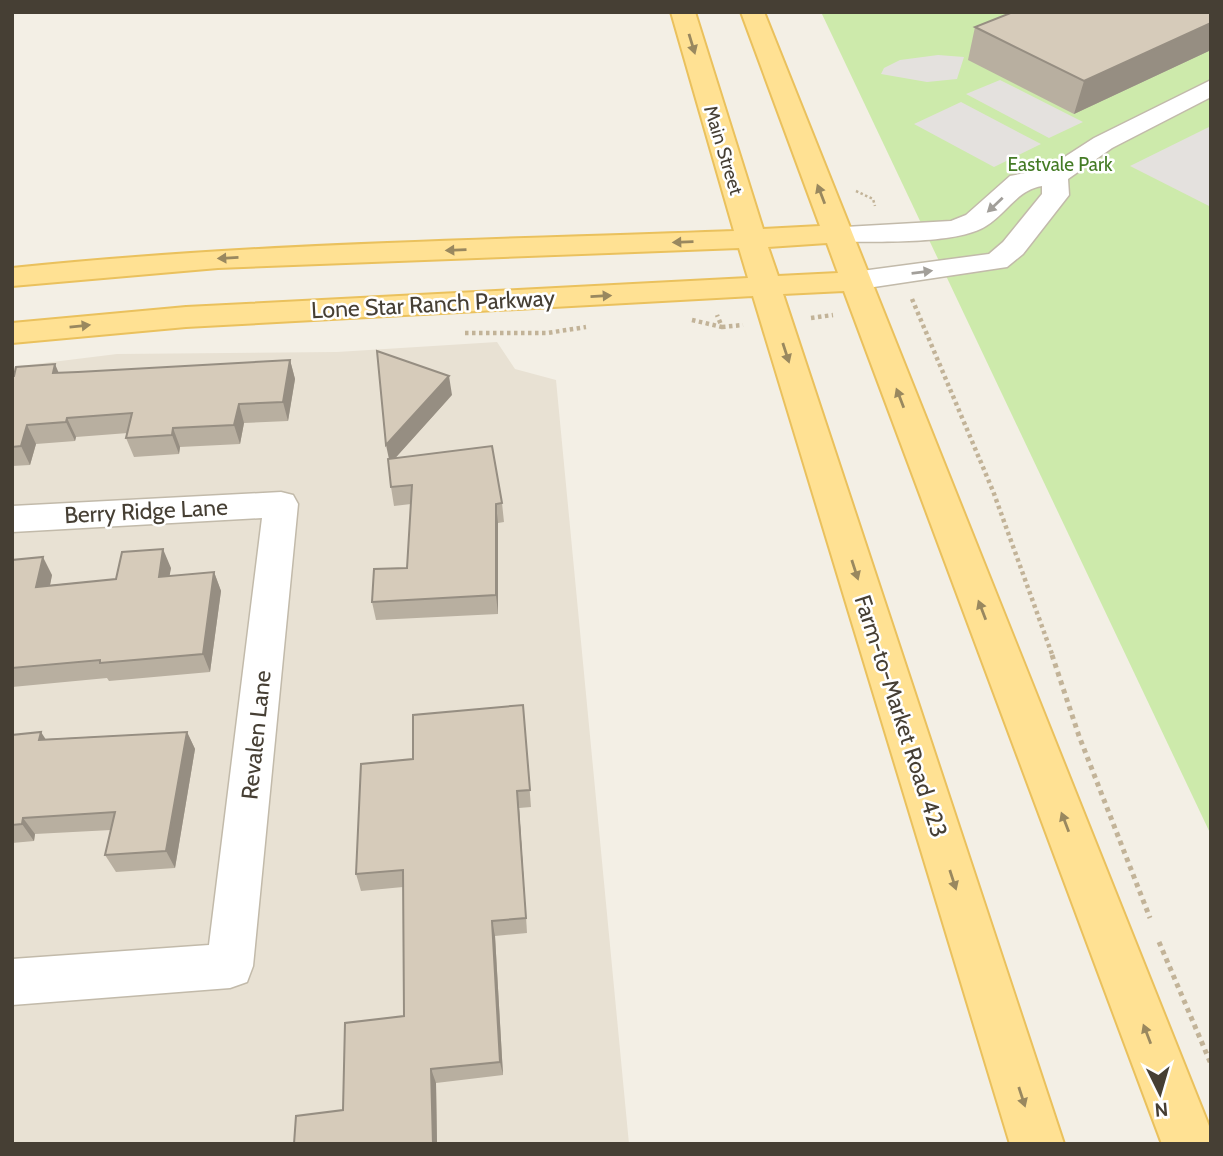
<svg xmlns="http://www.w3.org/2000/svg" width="1223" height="1156" viewBox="0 0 1223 1156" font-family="Cabin,sans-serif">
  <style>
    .residential { fill: #e8e1d3 }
    .green { fill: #cdeaab }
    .parking { fill: #e4e1de }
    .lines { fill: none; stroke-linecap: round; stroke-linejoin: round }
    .minor-casing { stroke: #c2baaa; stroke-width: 3 }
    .major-casing { stroke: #eac15d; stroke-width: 4 }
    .path-far2 { stroke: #c2b398; stroke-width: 2.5; stroke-dasharray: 2.5 2.5; stroke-linecap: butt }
    .path-far1 { stroke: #c2b398; stroke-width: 4.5; stroke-dasharray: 3.5 3.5; stroke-linecap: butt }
    .path { stroke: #c2b398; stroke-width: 5; stroke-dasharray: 4.5 4.5; stroke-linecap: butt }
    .minor { fill: #fff; fill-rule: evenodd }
    .major { fill: #ffe193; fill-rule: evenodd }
    .wall { fill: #b8afa0 }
    .shaded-wall { fill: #968e82 }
    .building { fill: #d6cbba; stroke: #968e82; stroke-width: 2 }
    .oneway { fill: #99885f }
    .oneway2 { fill: #a29f9a }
    .labels { text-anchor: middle; stroke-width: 5; stroke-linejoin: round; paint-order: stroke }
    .far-street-label { font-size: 19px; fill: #463f34; stroke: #fff }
    .far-park-label { font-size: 19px; fill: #447b25; stroke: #fff }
    .street-label { font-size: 23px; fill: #463f34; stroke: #fff }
  </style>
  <rect width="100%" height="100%" fill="#f3efe5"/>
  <path class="residential" d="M 497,342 L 515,369 L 556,380 L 629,1144 L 12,1144 L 12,367 L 117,354 L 337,352 Z"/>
  <path class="green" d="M 821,12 L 1211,12 L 1211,835 Z"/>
  <path class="parking" d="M 938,55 L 964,57 L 957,79 L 927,82 L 881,74 L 884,68 L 900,60 Z
    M 1000,80 L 1083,122 L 1049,138 L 966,94 Z
    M 961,102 L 1041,144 L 994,167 L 914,124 Z
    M 1211,126 L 1211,207 L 1130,166 Z"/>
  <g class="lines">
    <g class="minor-casing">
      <path id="minor" d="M 1211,80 L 1211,97 L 1112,148 L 1068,179 L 1069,195 L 1023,254 L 1007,267 L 854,290 L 844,287 L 839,281 L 844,275 L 854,272 L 989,254 L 1003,242 L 1042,194 L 1042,186 C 1017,190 1007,213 986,226 C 957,245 874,241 837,242 L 827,240 L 823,234 L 827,228 L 951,221 L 966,215 L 1010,176 L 1046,169 L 1094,138 Z
        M 281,492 L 293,495 L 298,504 L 253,966 L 247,982 L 230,988 L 12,1005 L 12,959 L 209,945 L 262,518 L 12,532 L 12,506 Z"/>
    </g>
    <g class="major-casing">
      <path id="major" d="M 671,12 L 695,12 L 763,229 L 820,226 L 741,12 L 764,12 L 1211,1131 L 1211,1144 L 1162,1144 L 844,291 L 783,294 L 1064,1144 L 1010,1144 L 753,296 L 186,327 L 12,343 L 12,323 L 186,307 L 748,278 L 739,248 L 218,268 L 12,286 L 12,268 C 252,243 493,240 734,231 ZM 827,243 L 838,273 L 778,276 L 768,247 Z"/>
    </g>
    <path class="path-far2" d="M 856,191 L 873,199 L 875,206"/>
    <path class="path-far1" d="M 912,299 L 993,491 L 1053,657
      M 811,318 L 833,315
      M 692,320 L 722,327 L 717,315
      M 722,327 L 743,325
      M 465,333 L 547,333 L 586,327"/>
    <path class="path" d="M 1052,655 L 1079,736 L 1150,918
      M 1159,942 L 1211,1064"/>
    <use href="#minor" class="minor"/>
    <use href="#major" class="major"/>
  </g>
  <path class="wall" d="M 1211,12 L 1211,50 L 1074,114 L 968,60 L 975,27 Z
    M 290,360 L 295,379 L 288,421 L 244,423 L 240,444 L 180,447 L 179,454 L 134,457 L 126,438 L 128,433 L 76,437 L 75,441 L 36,444 L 30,465 L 12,466 L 12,376 Z
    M 452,395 L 395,458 L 502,503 L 504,522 L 498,523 L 498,614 L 376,620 L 372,602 L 407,568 L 411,504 L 394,506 L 391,487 L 389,459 Z
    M 12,560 L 52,575 L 50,585 L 116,579 L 171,568 L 169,576 L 214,572 L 221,591 L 210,672 L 109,681 L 107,678 L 12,687 Z
    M 523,705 L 531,807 L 519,808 L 527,933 L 495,936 L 503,1075 L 436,1083 L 437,1144 L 294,1144 L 343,1110 L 404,1016 L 403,887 L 361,891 L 356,874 L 413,759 Z
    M 187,732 L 195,749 L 175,868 L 116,872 L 105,855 L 111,830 L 35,834 L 34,841 L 12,843 L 12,735 L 45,739 Z"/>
  <path class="shaded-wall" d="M 1211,23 L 1211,50 L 1074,114 L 1084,81 Z
    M 290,360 L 295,379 L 288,421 L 283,402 Z
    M 55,364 L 63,383 L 53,373 Z
    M 449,376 L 452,395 L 390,464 L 386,445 Z
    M 239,404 L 244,423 L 240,444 L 234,425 Z
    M 67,418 L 76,437 L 75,441 L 66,422 Z
    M 27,425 L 36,444 L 30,465 L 21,446 Z
    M 173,428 L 180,447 L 179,454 L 172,435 Z
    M 496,504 L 498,523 L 498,614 L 496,595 Z
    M 163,549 L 171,568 L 166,596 L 159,577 Z
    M 43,557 L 52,575 L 46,605 L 36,587 Z
    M 214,572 L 221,591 L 210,672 L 203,654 Z
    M 41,732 L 52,749 L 39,740 Z
    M 187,732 L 195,749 L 175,868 L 166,851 Z
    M 517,791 L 519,808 L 527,933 L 526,918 Z
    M 23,818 L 35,834 L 34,841 L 22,824 Z
    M 492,921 L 495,936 L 503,1075 L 500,1062 Z
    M 431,1069 L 436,1083 L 437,1144 L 433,1144 Z"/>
  <path class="building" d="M 1013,12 L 1211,12 L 1211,23 L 1084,81 L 975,27 Z
    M 377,351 L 449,376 L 386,445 Z
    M 290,360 L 283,402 L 239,404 L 234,425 L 173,428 L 172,435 L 126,438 L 132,413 L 67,418 L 66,422 L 27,425 L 21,446 L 12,447 L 12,376 L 14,376 L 16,367 L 55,364 L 53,373 L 78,372 Z
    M 492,446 L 502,503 L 496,504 L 496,595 L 372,602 L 374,569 L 407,568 L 412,485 L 391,487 L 388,459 Z
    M 163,549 L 159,577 L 214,572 L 203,654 L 100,663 L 100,660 L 12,668 L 12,560 L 43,557 L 36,587 L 116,579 L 122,552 Z
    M 523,705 L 530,790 L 517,791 L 526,918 L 492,921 L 500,1062 L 431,1069 L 433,1144 L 294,1144 L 296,1116 L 343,1110 L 345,1023 L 404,1016 L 403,870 L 356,874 L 361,764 L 413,759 L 413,715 Z
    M 41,732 L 39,740 L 187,732 L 166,851 L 105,855 L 115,812 L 23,818 L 22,824 L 12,825 L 12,735 Z"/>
  <defs><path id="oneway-solid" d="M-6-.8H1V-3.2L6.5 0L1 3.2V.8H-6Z" transform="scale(1.75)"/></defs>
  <g class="oneway">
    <use href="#oneway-solid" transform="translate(692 44) rotate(73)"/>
    <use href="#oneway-solid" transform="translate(821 194) rotate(-111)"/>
    <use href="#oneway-solid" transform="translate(683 242) rotate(178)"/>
    <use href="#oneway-solid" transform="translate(456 250) rotate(178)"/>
    <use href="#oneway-solid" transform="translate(228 258) rotate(177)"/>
    <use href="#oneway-solid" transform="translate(601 296) rotate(-3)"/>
    <use href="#oneway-solid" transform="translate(80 326) rotate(-6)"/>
    <use href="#oneway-solid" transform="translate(786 353) rotate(72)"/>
    <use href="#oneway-solid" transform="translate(900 398) rotate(-111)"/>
    <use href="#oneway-solid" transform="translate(855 570) rotate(72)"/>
    <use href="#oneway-solid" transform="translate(982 610) rotate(-111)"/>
    <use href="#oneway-solid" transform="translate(1065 822) rotate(-111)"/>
    <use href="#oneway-solid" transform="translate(953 880) rotate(72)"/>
    <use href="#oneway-solid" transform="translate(1147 1034) rotate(-111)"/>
    <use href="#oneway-solid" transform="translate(1022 1097) rotate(72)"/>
  </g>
  <g class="oneway2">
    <use href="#oneway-solid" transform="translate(995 205) rotate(137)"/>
    <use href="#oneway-solid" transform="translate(922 272) rotate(-7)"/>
  </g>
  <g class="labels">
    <g class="far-street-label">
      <text transform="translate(724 150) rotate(73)" y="7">Main Street</text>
    </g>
    <g class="far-park-label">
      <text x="1060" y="171">Eastvale Park</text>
    </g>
    <g class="street-label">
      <text transform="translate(433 304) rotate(-3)" y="8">Lone Star Ranch Parkway</text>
      <text transform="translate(146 511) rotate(-3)" y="8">Berry Ridge Lane</text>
      <text transform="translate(901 716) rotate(72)" y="8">Farm-to-Market Road 423</text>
      <text transform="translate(256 735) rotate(-84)" y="8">Revalen Lane</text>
    </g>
  </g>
  <rect width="1223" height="1156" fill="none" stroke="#463f34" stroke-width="28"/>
  <g transform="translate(1160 1093) rotate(175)" stroke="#ffffff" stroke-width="5" paint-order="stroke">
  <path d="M0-5L12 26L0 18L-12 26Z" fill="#463f34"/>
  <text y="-10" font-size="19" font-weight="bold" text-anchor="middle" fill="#463f34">N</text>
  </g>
</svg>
